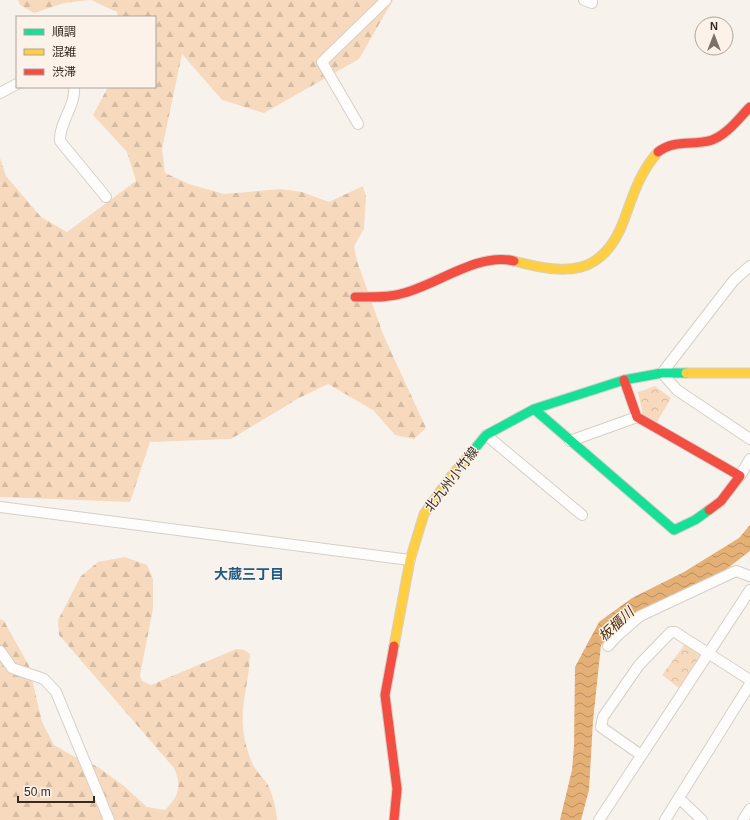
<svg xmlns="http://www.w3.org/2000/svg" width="750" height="820" viewBox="0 0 750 820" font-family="Arial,'Noto Sans JP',sans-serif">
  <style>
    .forest { fill: url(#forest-firs) }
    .park { fill: url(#park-crowns) }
    .water { fill: url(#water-waves) }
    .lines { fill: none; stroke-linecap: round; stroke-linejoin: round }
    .street-casing { stroke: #d6cfc8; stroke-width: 12 }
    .fast-casing { stroke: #d6cfc8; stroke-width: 11 }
    .slow-casing { stroke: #d6cfc8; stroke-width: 11 }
    .jam-casing { stroke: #d6cfc8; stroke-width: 11 }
    .street { stroke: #fefdfc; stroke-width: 10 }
    .fast { stroke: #16e098; stroke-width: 9 }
    .slow { stroke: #ffcf43; stroke-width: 9 }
    .jam { stroke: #f24e42; stroke-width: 9 }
    .labels { text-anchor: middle; stroke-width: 3; stroke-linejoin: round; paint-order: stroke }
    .street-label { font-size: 13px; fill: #342b23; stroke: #fcf2e9 }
    .neighbourhood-label { font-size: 14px; font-weight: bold; fill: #1d5b8b; stroke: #fcf2e9 }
    .water-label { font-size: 14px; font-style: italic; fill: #4a2d0a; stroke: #fcf2e9 }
  </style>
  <defs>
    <pattern id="forest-firs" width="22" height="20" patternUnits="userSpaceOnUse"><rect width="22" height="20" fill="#f7dabd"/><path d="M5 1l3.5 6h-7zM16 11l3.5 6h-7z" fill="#d4bba2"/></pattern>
    <pattern id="park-crowns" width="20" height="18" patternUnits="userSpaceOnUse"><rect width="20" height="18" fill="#f7dabd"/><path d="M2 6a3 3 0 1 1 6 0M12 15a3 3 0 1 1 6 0" fill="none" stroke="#d4bba2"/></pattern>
    <pattern id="water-waves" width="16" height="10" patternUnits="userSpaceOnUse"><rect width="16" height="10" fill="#e4b076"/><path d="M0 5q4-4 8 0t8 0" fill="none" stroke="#ba8f60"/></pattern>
  </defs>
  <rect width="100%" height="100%" fill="#f8f2ed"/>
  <path class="forest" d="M 18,0 L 393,0 L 359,59 L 264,113 L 222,100 L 182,54 L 162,149 L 165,173 L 189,184 L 224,194 L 281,189 L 302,192 L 329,202 L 363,186 L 366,197 L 364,229 L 354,246 L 357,261 L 383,334 L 426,428 L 414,439 L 395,435 L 373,410 L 328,384 L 299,398 L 231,439 L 150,442 L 130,502 L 0,497 L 0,158 L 6,176 L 41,217 L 67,232 L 136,181 L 127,152 L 93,115 L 108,87 L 155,87 L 155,17 L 118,17 L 117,12 L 91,0 L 64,3 L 34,13 L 20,5 Z
    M 125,557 L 147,565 L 153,579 L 153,609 L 140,675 L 142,681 L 151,685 L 236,649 L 244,650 L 250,654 C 249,689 237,709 246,745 C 248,752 251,762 255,768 C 259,775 266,780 269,787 C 274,798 276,809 277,820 L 0,820 L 0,619 L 4,621 L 29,666 L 42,722 L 54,745 L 73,756 L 98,767 L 124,786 L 147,807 L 165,810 C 179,796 182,786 174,768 L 59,635 L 58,620 L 81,576 L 98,562 Z"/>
  <path class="park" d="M 655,386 L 671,398 L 657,422 L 643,415 L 638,392 Z
    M 685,644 L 701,654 L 679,688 L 662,675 Z"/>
  <path class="water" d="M 750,525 L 750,551 L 724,571 L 639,611 L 601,645 L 593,721 L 589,790 L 581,820 L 560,820 L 572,770 L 574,746 L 575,667 L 599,622 L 632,598 L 684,572 L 739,538 Z"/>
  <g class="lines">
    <g class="street-casing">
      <path id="street" d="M 584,0 L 592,3 L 592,0
        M 74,87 C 76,106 59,122 60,141 L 106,197
        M 0,93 L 17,84
        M 358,124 L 322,62 L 386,0
        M 750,266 L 734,280 L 662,373 L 677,390 L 750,439
        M 486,435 L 582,515
        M 570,441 L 637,417
        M 740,476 L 750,459
        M 0,507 L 410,560
        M 608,646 L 617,636 L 640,616 L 736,571 L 750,576
        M 0,651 L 12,668 L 44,679 L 56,692 L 109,820
        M 641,755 L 601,727 L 603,717 L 639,665 L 671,632 L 675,632 L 750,680
        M 679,798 L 702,820
        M 599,820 L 750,590
        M 665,820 L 750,684
        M 743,820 L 750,809"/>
    </g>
    <g class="fast-casing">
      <path id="fast" d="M 534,409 L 674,530 L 695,520 L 709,510
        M 473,451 L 486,435 L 534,409 L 624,380 L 662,373 L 686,373"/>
    </g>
    <g class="slow-casing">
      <path id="slow" d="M 514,261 C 566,275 603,277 624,220 C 633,195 640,172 658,152
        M 686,373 L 750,373
        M 394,646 L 410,560 L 424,514 L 452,475 L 473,451"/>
    </g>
    <g class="jam-casing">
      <path id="jam" d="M 658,152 C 674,139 694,146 712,140 C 728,134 739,118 750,107
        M 355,297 C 371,297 388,298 404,293 C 438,284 479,252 514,261
        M 624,380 L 637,417 L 740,476 L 721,501 L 709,510
        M 394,820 L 397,789 L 385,695 L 394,646"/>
    </g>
    <use href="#street" class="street"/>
    <use href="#fast" class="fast"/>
    <use href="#slow" class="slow"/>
    <use href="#jam" class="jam"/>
  </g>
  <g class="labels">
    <g class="street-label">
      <text transform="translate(451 479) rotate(-52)" y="5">北九州小竹線</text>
    </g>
    <g class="neighbourhood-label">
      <text x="249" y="579">大蔵三丁目</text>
    </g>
    <g class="water-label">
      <text transform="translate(616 624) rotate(-43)" y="5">板櫃川</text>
    </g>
  </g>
  <rect x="16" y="16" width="140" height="72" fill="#fcf2e9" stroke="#aca29a"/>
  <rect x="24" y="29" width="20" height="6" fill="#16e098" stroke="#aca29a"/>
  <text x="52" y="36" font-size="12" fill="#342b23">順調</text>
  <rect x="24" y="49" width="20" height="6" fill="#ffcf43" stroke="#aca29a"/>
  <text x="52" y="56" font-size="12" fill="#342b23">混雑</text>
  <rect x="24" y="69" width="20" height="6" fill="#f24e42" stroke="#aca29a"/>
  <text x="52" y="76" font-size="12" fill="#342b23">渋滞</text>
  <g transform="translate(714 36)"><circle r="19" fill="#fcf2e9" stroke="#aca29a"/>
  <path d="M0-3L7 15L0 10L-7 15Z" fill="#79716a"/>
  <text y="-6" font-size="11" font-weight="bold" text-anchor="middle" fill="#342b23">N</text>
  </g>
  <path d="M18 796v6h76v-6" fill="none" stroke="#342b23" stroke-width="2"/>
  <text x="24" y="796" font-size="12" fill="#342b23" stroke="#fcf2e9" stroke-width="3" paint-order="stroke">50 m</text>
</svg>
